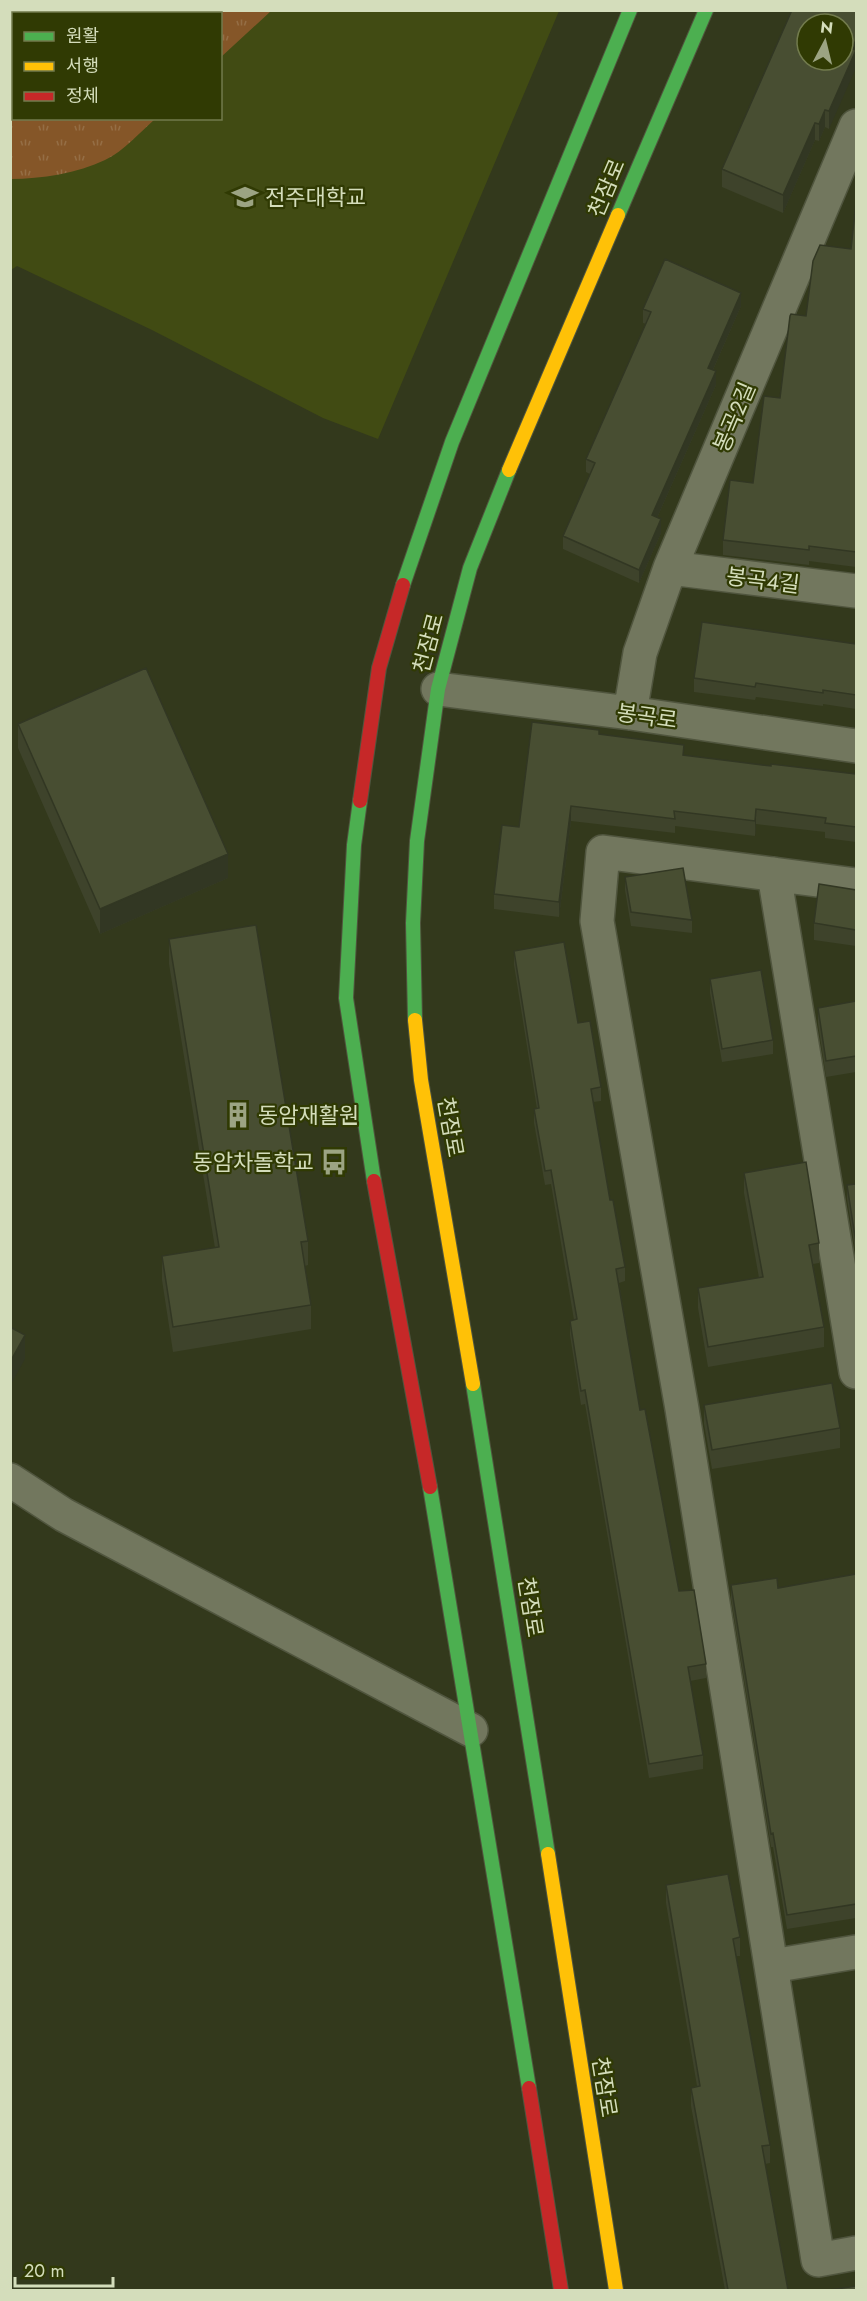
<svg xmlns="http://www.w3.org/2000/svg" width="867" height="2301" viewBox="0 0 867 2301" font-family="Jost,'Noto Sans KR',sans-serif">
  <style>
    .built { fill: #414b13; fill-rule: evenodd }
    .grass { fill: url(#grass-tufts) }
    .pitch { fill: #855628 }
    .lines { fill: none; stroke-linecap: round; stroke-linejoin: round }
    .street-casing { stroke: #50553e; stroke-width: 36 }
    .fast-casing { stroke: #50553e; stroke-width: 16 }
    .slow-casing { stroke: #50553e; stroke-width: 16 }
    .jam-casing { stroke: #50553e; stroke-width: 16 }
    .street { stroke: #72775e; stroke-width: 33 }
    .fast { stroke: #4caf50; stroke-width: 14 }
    .slow { stroke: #ffc107; stroke-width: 14 }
    .jam { stroke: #c62828; stroke-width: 14 }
    .wall { fill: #3e432b }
    .shaded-wall { fill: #323723 }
    .building { fill: #484e32; stroke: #323723; stroke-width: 1.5; fill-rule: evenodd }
    .labels { text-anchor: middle; stroke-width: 4.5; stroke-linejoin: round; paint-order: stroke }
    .street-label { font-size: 22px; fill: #d4ddbb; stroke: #303a03 }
    .poi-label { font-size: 22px; fill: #d4ddbb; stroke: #303a03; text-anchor: start }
  </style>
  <defs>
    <pattern id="grass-tufts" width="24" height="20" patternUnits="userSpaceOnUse" patternTransform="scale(1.5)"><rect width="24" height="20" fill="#855628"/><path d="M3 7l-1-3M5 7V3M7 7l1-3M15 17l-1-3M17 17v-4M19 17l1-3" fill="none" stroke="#956e45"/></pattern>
  </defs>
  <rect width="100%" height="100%" fill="#33391c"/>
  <path class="built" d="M 11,11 L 559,11 L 378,439 L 323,418 L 152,330 L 17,266 L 11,270 ZM 14,14 L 220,14 L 220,118 L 14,118 Z"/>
  <path class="grass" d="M 10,11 L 271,11 L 221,57 L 220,14 L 14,14 L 14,118 L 155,119 C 140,132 124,151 105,160 C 78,173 41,179 11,179 Z"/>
  <path class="pitch" d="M 11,11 L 11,10 L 170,11 L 167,14 L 13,14 Z"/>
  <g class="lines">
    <g class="street-casing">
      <path id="street" d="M 670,568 L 856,591
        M 438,689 L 630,713 L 856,746
        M 630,713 L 640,653 L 670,568 L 856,126
        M 774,874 L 856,1372
        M 856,885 L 603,852 L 597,921 L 682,1409 L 818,2260 L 856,2253
        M 10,1480 L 64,1515 L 471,1730
        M 772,1966 L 856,1952"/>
    </g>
    <g class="fast-casing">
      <path id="fast" d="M 618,215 L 706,10
        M 403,585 L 452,442 L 630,10
        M 360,801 L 354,845 L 346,998 L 374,1181
        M 415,1020 L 413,923 L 417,841 L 438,689 L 470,568 L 509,470
        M 473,1384 L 548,1854
        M 430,1487 L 529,2088"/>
    </g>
    <g class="slow-casing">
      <path id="slow" d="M 509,470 L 618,215
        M 415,1020 L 421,1080 L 473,1384
        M 548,1854 L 616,2290"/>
    </g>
    <g class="jam-casing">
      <path id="jam" d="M 360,801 L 379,668 L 403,585
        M 374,1181 L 430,1487
        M 529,2088 L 561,2290"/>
    </g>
    <use href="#street" class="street"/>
    <use href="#fast" class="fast"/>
    <use href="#slow" class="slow"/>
    <use href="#jam" class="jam"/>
  </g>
  <path class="wall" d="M 856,10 L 829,129 L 825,127 L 819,141 L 815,140 L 783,213 L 722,187 L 722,169 Z
    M 856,203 L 856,567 L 809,561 L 809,565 L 723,555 L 723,540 L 753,483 L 806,316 L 851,249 Z
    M 741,306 L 713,370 L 716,385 L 657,518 L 661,533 L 639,583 L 563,549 L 563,536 L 590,474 L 586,472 L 586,459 L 646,324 L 643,323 L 643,309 Z
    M 856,644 L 856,709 L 823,704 L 823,706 L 756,697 L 755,700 L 694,692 L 694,678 Z
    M 18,724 L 228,878 L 100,934 L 18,748 Z
    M 599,734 L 684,756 L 771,766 L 856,774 L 856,842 L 825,838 L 825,832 L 756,824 L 755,836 L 675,826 L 675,833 L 571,821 L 559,917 L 494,909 L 494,894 L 519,827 Z
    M 625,877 L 692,920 L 692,933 L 631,926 L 625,890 Z
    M 856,890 L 856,946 L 814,940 L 814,923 Z
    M 169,939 L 308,1241 L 308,1265 L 305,1266 L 311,1305 L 311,1329 L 173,1352 L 162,1280 L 162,1256 L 215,1248 L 169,964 Z
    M 514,951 L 578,1023 L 601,1087 L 601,1101 L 593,1102 L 610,1200 L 625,1267 L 625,1281 L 619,1283 L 640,1410 L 679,1591 L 706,1664 L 706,1678 L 690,1681 L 703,1755 L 703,1769 L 649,1778 L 585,1404 L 581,1405 L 570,1335 L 570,1321 L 574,1320 L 551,1184 L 545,1185 L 534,1123 L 534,1109 L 537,1109 L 514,965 Z
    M 710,979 L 773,1040 L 773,1054 L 722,1062 L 710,993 Z
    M 856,1001 L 856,1072 L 826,1077 L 818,1024 L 818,1008 Z
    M 744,1173 L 819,1243 L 819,1263 L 813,1264 L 824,1327 L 824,1347 L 708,1367 L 698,1308 L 698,1288 L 759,1278 L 744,1193 Z
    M 856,1184 L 856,1256 L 847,1199 L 847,1185 Z
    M 704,1405 L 840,1428 L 840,1448 L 712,1469 L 704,1424 Z
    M 856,1574 L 856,1918 L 787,1929 L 773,1847 L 771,1847 L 731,1599 L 731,1585 L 778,1588 Z
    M 666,1885 L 740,1937 L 740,1956 L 736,1956 L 770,2145 L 770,2163 L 765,2164 L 788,2290 L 725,2290 L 691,2106 L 691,2088 L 697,2086 L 666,1903 Z"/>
  <path class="shaded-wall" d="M 856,40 L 856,68 L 829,129 L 829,111 Z
    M 825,110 L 825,127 L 819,141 L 819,124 Z
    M 815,123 L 815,140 L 783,213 L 783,195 Z
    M 741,293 L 741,306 L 708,381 L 708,368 Z
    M 716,371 L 716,385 L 652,529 L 652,515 Z
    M 661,519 L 661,533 L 639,583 L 639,570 Z
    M 571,806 L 571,821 L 559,917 L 559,902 Z
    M 756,809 L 756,824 L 755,836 L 755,821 Z
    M 228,854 L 228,878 L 100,934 L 100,909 Z
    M 25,1335 L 25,1359 L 10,1386 L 10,1362 Z"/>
  <path class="building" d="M 792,10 L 856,10 L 856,40 L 852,49 L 856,50 L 829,111 L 825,110 L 819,124 L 815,123 L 783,195 L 722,169 ZM 807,24 L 843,24 L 843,60 L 807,60 Z
    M 856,203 L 856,552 L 809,546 L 809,550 L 723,540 L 730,480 L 753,483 L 764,396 L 780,398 L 790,316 L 791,314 L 806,316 L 813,261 L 820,245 L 851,249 Z
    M 665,259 L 741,293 L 708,368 L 716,371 L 652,515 L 661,519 L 639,570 L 563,536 L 595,463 L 586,459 L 651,312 L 643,309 Z
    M 702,622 L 856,644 L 856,695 L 823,690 L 823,693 L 756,683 L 755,687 L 694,678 Z
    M 146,668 L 228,854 L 100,909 L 18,724 Z
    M 532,722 L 599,730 L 599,734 L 684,745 L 683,755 L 771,766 L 771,764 L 856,774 L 856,827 L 825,823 L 826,818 L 756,809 L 755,821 L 674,811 L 675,819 L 571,806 L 559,902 L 494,894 L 502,825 L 519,827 Z
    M 683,868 L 692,920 L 631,912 L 625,877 Z
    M 819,884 L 856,890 L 856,930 L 814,923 Z
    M 256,925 L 308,1241 L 301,1242 L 311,1305 L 173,1327 L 162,1256 L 219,1247 L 169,939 Z
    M 564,942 L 578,1023 L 590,1021 L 601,1087 L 591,1089 L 610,1200 L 613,1200 L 625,1267 L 616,1269 L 640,1410 L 645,1409 L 679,1591 L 694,1590 L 706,1664 L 688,1667 L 703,1755 L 649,1764 L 585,1390 L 581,1391 L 570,1321 L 577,1319 L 551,1170 L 545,1171 L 534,1109 L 539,1108 L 514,951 Z
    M 761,970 L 773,1040 L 722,1049 L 710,979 Z
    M 856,1001 L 856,1056 L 826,1061 L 818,1008 Z
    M 806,1162 L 819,1243 L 809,1245 L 824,1327 L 708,1347 L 698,1288 L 763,1277 L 744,1173 Z
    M 856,1184 L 856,1243 L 847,1185 Z
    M 10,1327 L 25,1335 L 10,1362 Z
    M 832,1383 L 840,1428 L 712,1450 L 704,1405 Z
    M 856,1574 L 856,1904 L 787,1915 L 773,1833 L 771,1834 L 731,1585 L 777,1578 L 778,1588 Z
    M 728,1874 L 740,1937 L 733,1939 L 770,2145 L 762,2146 L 788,2290 L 728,2290 L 691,2088 L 700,2086 L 666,1885 Z
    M 856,2286 L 856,2290 L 830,2290 Z"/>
  <defs>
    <g id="university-bare" transform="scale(2.07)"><path d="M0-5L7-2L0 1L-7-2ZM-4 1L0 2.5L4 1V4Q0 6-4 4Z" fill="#9ca483" stroke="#303a03" stroke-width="2.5" paint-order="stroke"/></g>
    <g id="building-bare" transform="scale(2.07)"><path d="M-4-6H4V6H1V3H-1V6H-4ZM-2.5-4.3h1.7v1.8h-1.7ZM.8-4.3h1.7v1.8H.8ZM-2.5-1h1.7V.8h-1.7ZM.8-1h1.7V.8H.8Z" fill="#9ca483" stroke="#303a03" stroke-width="2.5" paint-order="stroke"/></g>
    <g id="bus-bare" transform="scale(2.07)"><path d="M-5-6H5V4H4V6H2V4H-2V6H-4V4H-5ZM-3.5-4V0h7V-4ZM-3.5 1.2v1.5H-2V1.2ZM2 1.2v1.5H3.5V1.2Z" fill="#9ca483" stroke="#303a03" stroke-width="2.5" paint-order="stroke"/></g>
  </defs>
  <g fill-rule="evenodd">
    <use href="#university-bare" x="245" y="197"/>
    <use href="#building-bare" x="238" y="1115"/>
    <use href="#bus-bare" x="334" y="1162"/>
  </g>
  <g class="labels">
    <g class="street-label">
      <text transform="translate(606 188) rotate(-67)" y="8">천잠로</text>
      <text transform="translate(734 417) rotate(-67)" y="8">봉곡2길</text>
      <text transform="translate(763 580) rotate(7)" y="8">봉곡4길</text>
      <text transform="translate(428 643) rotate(-75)" y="8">천잠로</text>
      <text transform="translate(647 716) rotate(8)" y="8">봉곡로</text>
      <text transform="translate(451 1127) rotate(80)" y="8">천잠로</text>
      <text transform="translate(531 1607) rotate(81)" y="8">천잠로</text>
      <text transform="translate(605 2087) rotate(81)" y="8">천잠로</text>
    </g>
    <g class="poi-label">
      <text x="265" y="205">전주대학교</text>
      <text x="258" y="1123">동암재활원</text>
      <text x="314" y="1170" text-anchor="end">동암차돌학교</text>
    </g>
  </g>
  <rect width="867" height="2301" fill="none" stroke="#d4ddbb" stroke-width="24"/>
  <rect x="12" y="12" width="210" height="108" fill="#303a03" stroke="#727b4d" stroke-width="1.5"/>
  <rect x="24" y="32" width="30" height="9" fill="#4caf50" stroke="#727b4d" stroke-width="1.5"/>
  <text x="66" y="42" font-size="18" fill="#d4ddbb">원활</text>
  <rect x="24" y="62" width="30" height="9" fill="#ffc107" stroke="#727b4d" stroke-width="1.5"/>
  <text x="66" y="72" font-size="18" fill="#d4ddbb">서행</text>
  <rect x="24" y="92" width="30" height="9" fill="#c62828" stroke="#727b4d" stroke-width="1.5"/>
  <text x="66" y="102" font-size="18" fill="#d4ddbb">정체</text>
  <g transform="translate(825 42) rotate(7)"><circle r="28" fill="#303a03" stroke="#727b4d" stroke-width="1.5"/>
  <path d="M0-4.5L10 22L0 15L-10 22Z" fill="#9ca483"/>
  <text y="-9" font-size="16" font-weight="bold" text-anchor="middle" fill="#d4ddbb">N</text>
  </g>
  <path d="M15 2277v9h98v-9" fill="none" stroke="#d4ddbb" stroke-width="3"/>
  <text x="24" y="2277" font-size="18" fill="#d4ddbb" stroke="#303a03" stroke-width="4.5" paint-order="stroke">20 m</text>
</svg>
